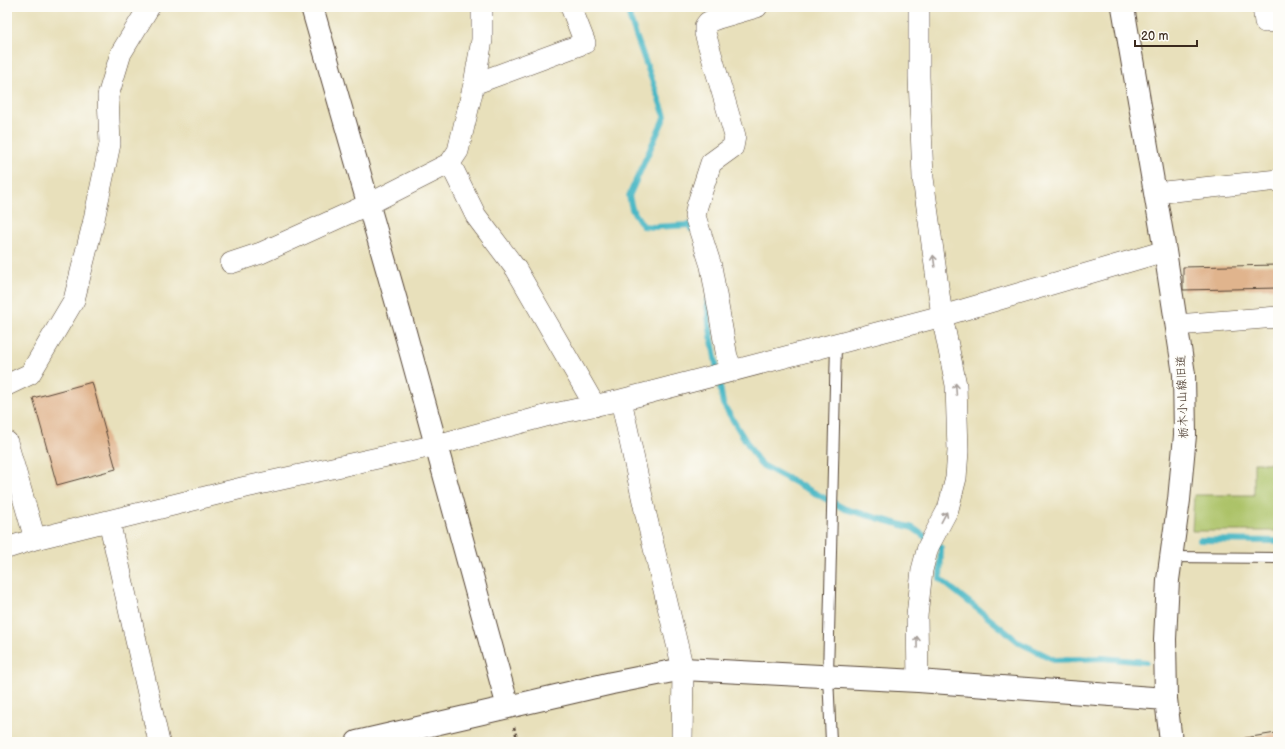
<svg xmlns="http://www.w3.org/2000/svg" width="1285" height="749" viewBox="0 0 1285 749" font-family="'Balsamiq Sans','Klee One',sans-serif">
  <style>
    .green { fill: #acc267; stroke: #747642 }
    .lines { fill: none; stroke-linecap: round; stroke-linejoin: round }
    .stream { stroke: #4ab7c5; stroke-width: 6 }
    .building { fill: #e0b48d }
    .service-casing { stroke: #554536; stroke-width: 12 }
    .minor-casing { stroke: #554536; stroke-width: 22 }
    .tertiary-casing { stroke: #554536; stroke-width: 24 }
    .path { stroke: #554536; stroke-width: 2.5; stroke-dasharray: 3 3; stroke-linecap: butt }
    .service { stroke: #fff; stroke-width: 10 }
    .minor { stroke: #fff; stroke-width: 21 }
    .tertiary { stroke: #fff; stroke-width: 22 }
    .oneway { stroke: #a79f9a }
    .labels { text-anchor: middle; stroke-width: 3.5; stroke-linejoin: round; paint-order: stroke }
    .street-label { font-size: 12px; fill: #3b2a1e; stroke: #fdfcf7 }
  </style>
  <rect width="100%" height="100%" fill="#fdfcf7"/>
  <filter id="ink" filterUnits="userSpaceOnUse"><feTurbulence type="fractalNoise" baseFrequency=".025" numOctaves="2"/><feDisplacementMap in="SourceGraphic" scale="8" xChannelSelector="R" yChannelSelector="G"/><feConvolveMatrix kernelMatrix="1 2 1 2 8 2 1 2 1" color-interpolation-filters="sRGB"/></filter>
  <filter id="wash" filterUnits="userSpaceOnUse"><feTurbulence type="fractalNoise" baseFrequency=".012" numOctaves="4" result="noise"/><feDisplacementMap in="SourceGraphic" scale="16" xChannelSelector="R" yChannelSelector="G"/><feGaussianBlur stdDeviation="0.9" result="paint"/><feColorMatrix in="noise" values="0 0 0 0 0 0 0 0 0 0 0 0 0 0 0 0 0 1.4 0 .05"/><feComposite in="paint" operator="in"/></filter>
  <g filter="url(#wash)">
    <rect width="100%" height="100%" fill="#e8e0bb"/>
    <path class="green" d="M 1254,463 L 1278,463 L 1278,531 L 1192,531 L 1194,495 L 1254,495 Z"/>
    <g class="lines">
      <path class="stream" d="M 628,7 L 630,19 L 665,116 L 629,196 L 632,209 L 643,226 L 654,227 L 690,225 L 691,229
        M 707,301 L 709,323 L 723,404 L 760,464 L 845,509 L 913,528 L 941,548 L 940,579 L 1020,643 L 1055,660 L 1102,658 L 1146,662
        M 1200,540 L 1278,541"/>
    </g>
    <g id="blocks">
      <path class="building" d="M 1277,265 L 1278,288 L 1183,290 L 1183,267 Z
        M 92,382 L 116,469 L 57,485 L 33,398 Z
        M 1276,733 L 1277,742 L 1245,742 L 1245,738 Z"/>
    </g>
  </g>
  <g filter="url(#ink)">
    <use href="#blocks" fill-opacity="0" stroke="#554536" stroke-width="1"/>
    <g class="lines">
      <g class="service-casing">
        <path id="service" d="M 1171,557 L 1278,558
          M 831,742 L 828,676 L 836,344"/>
      </g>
      <g class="minor-casing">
        <path id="minor" d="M 716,7 L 719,18 L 708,22 L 705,26 L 705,33 L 735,136 L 733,147 L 711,163 L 697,206 L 695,216 L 711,266 L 727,357 L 733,371
          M 1263,7 L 1265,22 L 1278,21
          M 719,18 L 757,7
          M 474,84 L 585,43 L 571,7
          M 450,163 L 476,216 L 516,269 L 595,406
          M 1155,193 L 1278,180
          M 231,263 L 261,253 L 369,204 L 450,163 L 458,151 L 474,84 L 482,40 L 482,7
          M 1177,325 L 1278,317
          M 7,385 L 30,374 L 74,300 L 93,224 L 110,144 L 108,96 L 121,53 L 149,7
          M 621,400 L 646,515 L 683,669 L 682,742
          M 7,442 L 35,539
          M 109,521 L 159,742
          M 7,548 L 35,539 L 246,487 L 437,445 L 549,415 L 621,400 L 942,316 L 1165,251
          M 918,681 L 917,616 L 922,570 L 928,547 L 948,509 L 956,478 L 958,451 L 956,385 L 942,316 L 923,178 L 919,77 L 919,7"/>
      </g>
      <g class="tertiary-casing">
        <path id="tertiary" d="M 312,7 L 405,332 L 508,707
          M 1123,7 L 1165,251 L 1184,374 L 1185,435 L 1179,500 L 1168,580 L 1165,639 L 1166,699 L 1171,742
          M 357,742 L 612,683 L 683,669 L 918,681 L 1166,699"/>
      </g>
      <path class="path" d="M 514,727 L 518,742"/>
      <use href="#service" class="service"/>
      <use href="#minor" class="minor"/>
      <use href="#tertiary" class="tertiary"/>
    </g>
    <defs><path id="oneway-shaft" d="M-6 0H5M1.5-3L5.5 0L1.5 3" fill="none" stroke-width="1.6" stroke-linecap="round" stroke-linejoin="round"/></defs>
    <g class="oneway">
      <use href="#oneway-shaft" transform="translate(934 261) rotate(-98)"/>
      <use href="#oneway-shaft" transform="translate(956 389) rotate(-94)"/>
      <use href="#oneway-shaft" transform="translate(944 517) rotate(-62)"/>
      <use href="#oneway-shaft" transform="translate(917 642) rotate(-91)"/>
    </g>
  </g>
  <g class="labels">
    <g class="street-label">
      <text transform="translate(1182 397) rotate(-92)" y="4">栃木小山線旧道</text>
    </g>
  </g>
  <rect width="1285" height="749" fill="none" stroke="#fdfcf7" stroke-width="24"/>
  <path d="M1135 40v6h62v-6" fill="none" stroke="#3b2a1e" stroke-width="2"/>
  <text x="1141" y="40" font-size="12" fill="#3b2a1e" stroke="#fdfcf7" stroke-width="3" paint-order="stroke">20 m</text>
</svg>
